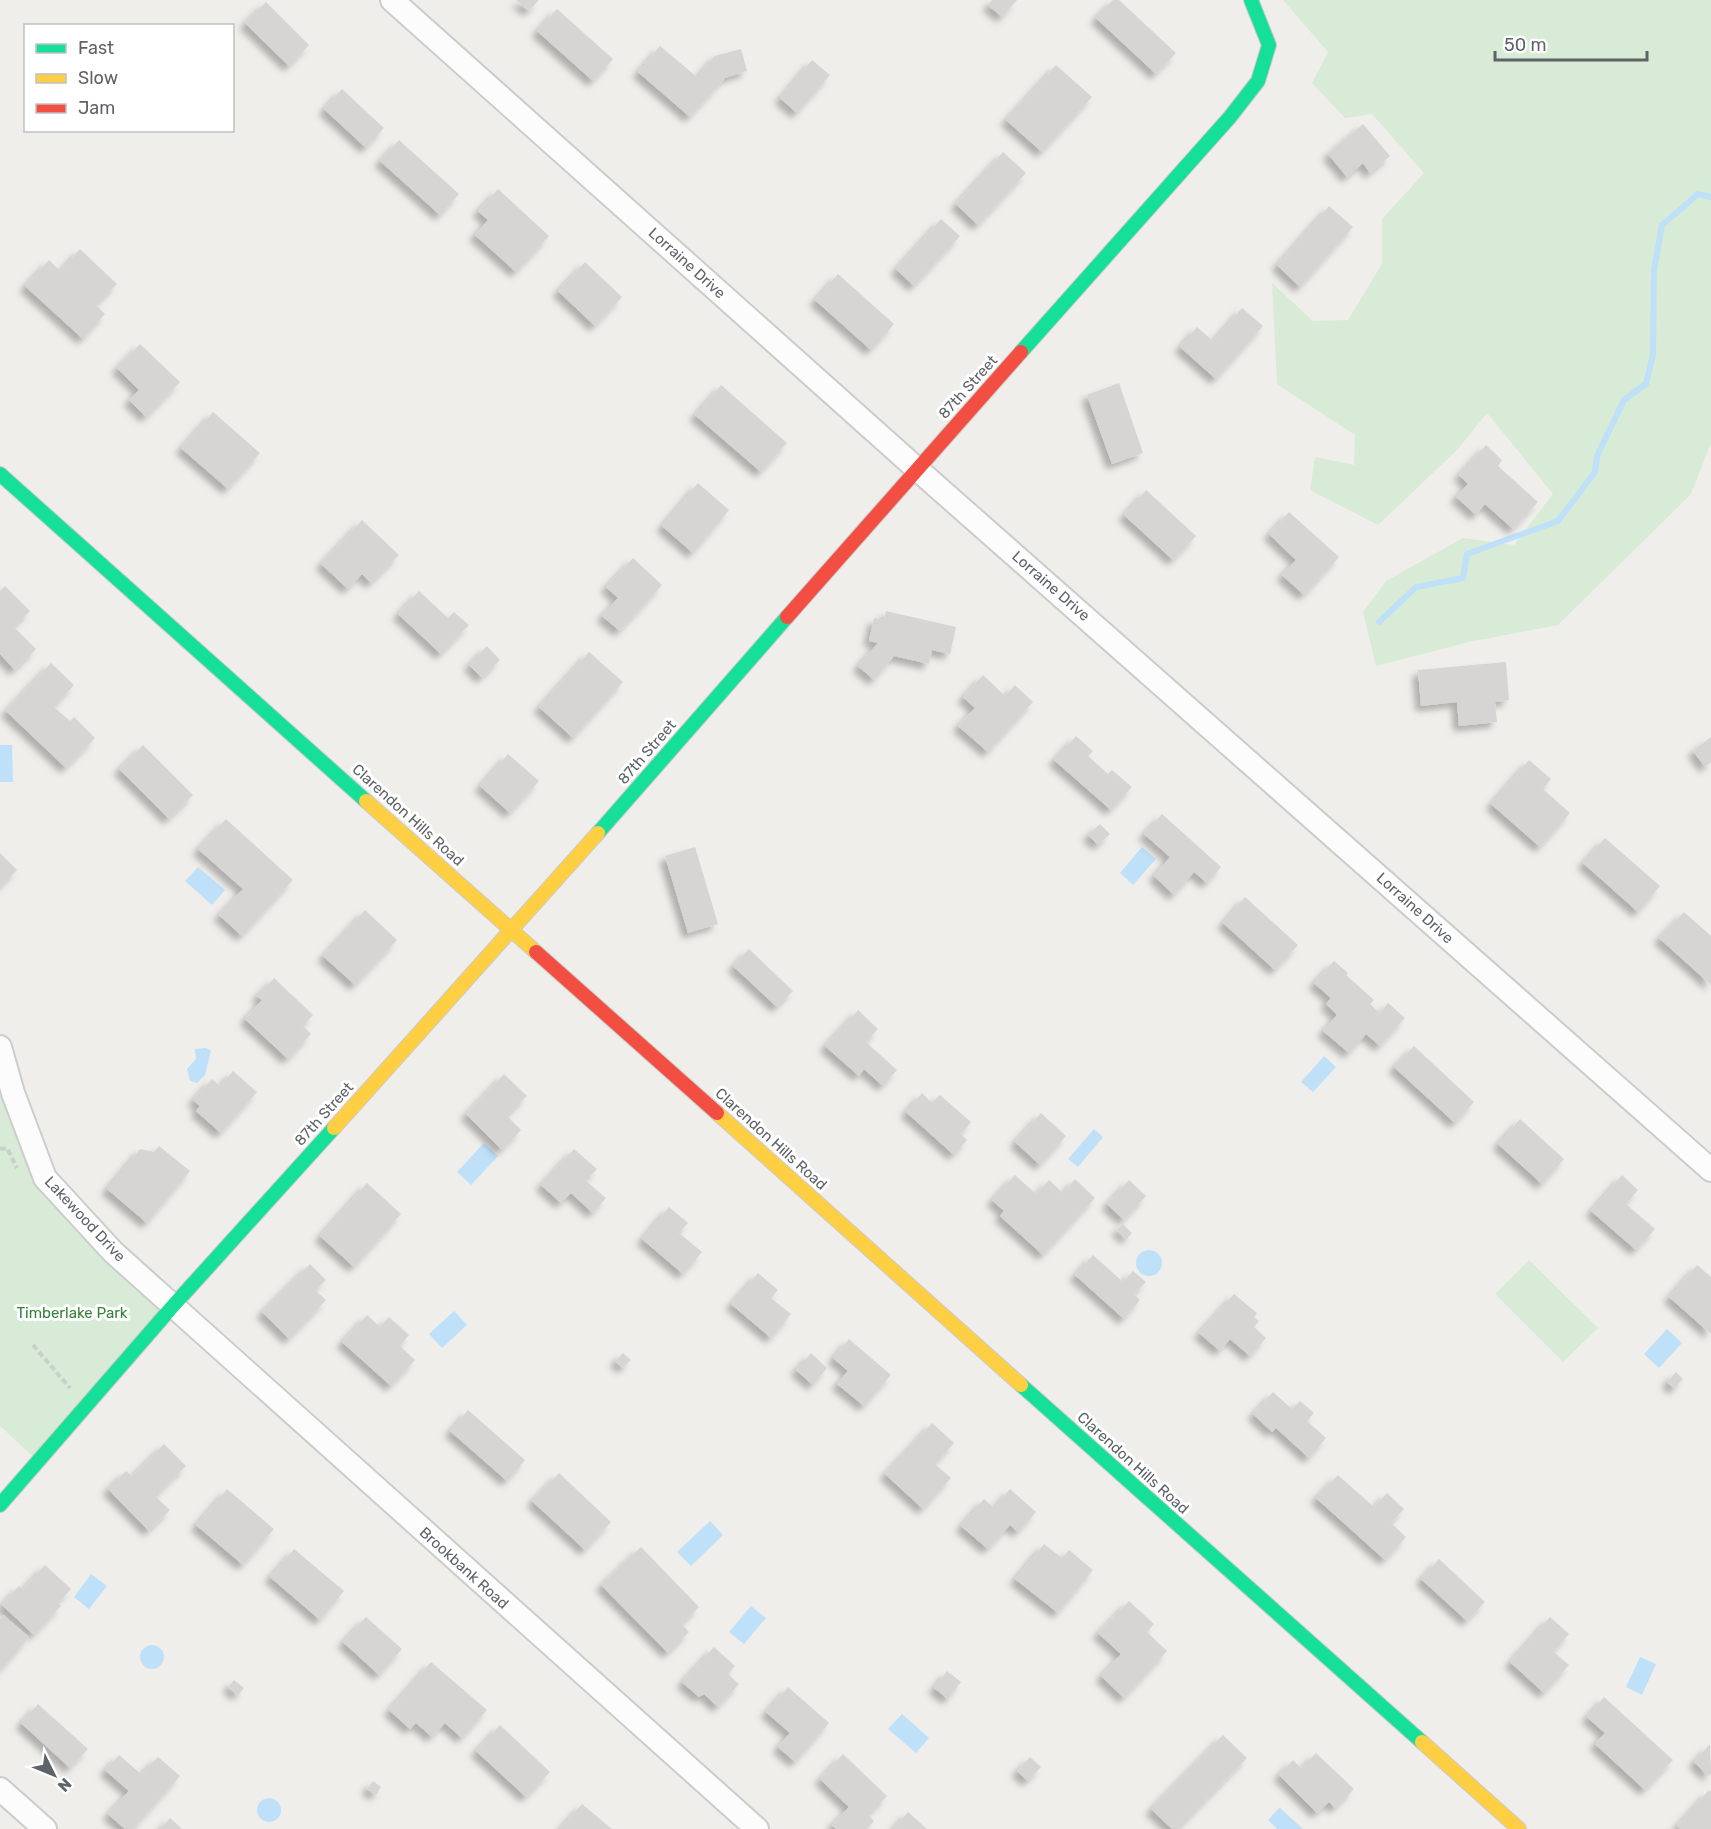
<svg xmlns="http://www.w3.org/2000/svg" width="1711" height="1829" viewBox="0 0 1711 1829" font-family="Rubik,sans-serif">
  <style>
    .green { fill: #d8ebd6 }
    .water { fill: #bfe0f9 }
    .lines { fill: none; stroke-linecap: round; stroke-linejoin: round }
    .stream { stroke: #bfe0f9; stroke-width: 6 }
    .building { fill: #d6d5d3; filter: url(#shadow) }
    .street-casing { stroke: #cbcccc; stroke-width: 26 }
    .fast-casing { stroke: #cacacb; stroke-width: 16 }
    .slow-casing { stroke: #cacacb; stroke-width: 16 }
    .jam-casing { stroke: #cacacb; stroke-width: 16 }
    .path { stroke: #cacfcc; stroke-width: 4; stroke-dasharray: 6 3; stroke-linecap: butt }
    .street { stroke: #fdfcfc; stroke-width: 22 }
    .fast { stroke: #16e098; stroke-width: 14 }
    .slow { stroke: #ffcf43; stroke-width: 14 }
    .jam { stroke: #f24e42; stroke-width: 14 }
    .labels { text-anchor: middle; stroke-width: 6; stroke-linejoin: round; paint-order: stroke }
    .street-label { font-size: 15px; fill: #5f6368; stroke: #fff }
    .park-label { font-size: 15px; fill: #348238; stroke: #fff }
  </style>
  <defs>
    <filter id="shadow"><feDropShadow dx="-5.5" dy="5.5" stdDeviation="3" flood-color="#0004"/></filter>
  </defs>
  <rect width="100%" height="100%" fill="#efeeea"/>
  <path class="green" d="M 1283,0 L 1711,0 L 1711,443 L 1691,494 L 1558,625 L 1469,642 L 1376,666 L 1363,612 L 1386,581 L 1463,538 L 1514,545 L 1553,494 L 1487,413 L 1458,449 L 1378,525 L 1310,490 L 1315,457 L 1354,465 L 1355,435 L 1277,384 L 1272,283 L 1313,321 L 1348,320 L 1382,264 L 1382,219 L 1424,173 L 1372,114 L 1345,118 L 1312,83 L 1328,52 Z
    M 0,1047 L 34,1152 L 172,1307 L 38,1461 L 0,1426 Z
    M 1529,1260 L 1598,1328 L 1563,1362 L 1495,1294 Z"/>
  <path class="water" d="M 0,745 L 12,745 L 13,782 L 0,782 Z
    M 1142,847 L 1156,859 L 1133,885 L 1120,873 Z
    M 198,867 L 225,890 L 212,905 L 185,881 Z
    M 206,1048 L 211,1051 L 205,1075 L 197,1083 L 190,1081 L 187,1069 L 196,1059 L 195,1049 Z
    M 1324,1056 L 1336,1067 L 1313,1092 L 1301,1082 Z
    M 1094,1129 L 1103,1137 L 1078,1167 L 1068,1159 Z
    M 484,1143 L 498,1156 L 471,1185 L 457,1172 Z
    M1136 1263a13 13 0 1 1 26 0a13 13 0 1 1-26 0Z
    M 454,1311 L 467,1325 L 442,1348 L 429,1334 Z
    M 1667,1329 L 1682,1343 L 1659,1368 L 1644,1354 Z
    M 710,1521 L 723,1535 L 691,1566 L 677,1552 Z
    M 91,1574 L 107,1586 L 89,1609 L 74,1597 Z
    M 751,1606 L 766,1618 L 744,1644 L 729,1632 Z
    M140 1657a12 12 0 1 1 24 0a12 12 0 1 1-24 0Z
    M 1640,1657 L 1656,1664 L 1642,1695 L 1626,1687 Z
    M 902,1714 L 929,1738 L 916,1753 L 888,1729 Z
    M257 1810a12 12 0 1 1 24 0a12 12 0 1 1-24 0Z
    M 1280,1807 L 1280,1808 L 1303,1829 L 1277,1829 L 1268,1820 Z"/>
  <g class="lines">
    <path class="stream" d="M 1379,622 L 1416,587 L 1463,578 L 1467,554 L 1558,521 L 1595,472 L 1597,456 L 1624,400 L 1646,384 L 1653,354 L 1654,270 L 1662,225 L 1698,194 L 1711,197"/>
  </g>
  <path class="building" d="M 516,0 L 539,0 L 529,11 Z
    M 992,0 L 1017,0 L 1002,17 L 988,5 Z
    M 1113,0 L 1119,0 L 1176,53 L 1156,74 L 1096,18 Z
    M 266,2 L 309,45 L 289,66 L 245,23 Z
    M 557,9 L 613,59 L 593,81 L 537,31 Z
    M 660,46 L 697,77 L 715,56 L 741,49 L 747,71 L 725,78 L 690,117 L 638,72 Z
    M 812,60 L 830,75 L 797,113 L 780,98 Z
    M 1056,65 L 1092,97 L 1042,152 L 1006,120 Z
    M 342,89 L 384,128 L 366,148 L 324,109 Z
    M 1363,124 L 1390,156 L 1370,173 L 1363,163 L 1347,177 L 1328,154 Z
    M 399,140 L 459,194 L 440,215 L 380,161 Z
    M 1003,152 L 1026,173 L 978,225 L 956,204 Z
    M 498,189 L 549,236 L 516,272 L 475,235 L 488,220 L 478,211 Z
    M 1329,206 L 1353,227 L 1300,287 L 1277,265 Z
    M 941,219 L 960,236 L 914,286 L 896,269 Z
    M 80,249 L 117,284 L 96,305 L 105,314 L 83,339 L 25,286 L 49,260 L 60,271 Z
    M 585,262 L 622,297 L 595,326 L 558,291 Z
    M 838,274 L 894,324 L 871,350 L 815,300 Z
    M 1242,308 L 1263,326 L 1216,379 L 1180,347 L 1197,327 L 1213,341 Z
    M 140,344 L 180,382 L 146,417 L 129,400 L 139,390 L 117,368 Z
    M 1119,383 L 1143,453 L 1112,464 L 1087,395 Z
    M 721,385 L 787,443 L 761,472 L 695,415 Z
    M 213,412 L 260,453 L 228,489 L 181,448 Z
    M 1486,445 L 1502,460 L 1498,466 L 1538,502 L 1513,529 L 1485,504 L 1476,515 L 1456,497 L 1468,484 L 1459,475 Z
    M 698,483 L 729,510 L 693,553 L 662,526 Z
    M 1146,490 L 1196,536 L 1173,560 L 1124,515 Z
    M 1289,512 L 1339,557 L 1304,595 L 1282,575 L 1296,560 L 1269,534 Z
    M 362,520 L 399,555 L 371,583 L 362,574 L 348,589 L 321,564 Z
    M 633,558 L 662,585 L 620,631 L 602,616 L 618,598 L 606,587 Z
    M 5,586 L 30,611 L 14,627 L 36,649 L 15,670 L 0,654 L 0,591 Z
    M 419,591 L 448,618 L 454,612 L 469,625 L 441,654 L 398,614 Z
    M 886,611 L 956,627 L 950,654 L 932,650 L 929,664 L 894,656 L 874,680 L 858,666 L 878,643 L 869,641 L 874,618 L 884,620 Z
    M 487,646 L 500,660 L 482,678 L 469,665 Z
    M 589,652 L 623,682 L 573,738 L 539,707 Z
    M 1506,662 L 1509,700 L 1495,702 L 1497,722 L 1459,726 L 1457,702 L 1421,706 L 1418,670 Z
    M 51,663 L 74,685 L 54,707 L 70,721 L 74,717 L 95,738 L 66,768 L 6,711 Z
    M 983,675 L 1005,696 L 1015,685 L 1033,702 L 988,752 L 958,726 L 975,708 L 963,697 Z
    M 1076,736 L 1093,751 L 1088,756 L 1108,774 L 1112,770 L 1132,787 L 1111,810 L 1054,760 Z
    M 1711,737 L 1711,762 L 1705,767 L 1693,751 Z
    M 143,745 L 193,795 L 169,819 L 119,769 Z
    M 508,754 L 539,781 L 510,813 L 480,786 Z
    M 1529,760 L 1551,779 L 1543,789 L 1570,813 L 1540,847 L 1491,804 Z
    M 1162,814 L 1221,867 L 1207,883 L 1194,872 L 1174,895 L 1154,876 L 1170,857 L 1144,834 Z
    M 226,819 L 293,880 L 242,936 L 219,915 L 243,889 L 198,849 Z
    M 1100,824 L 1110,834 L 1098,845 L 1088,835 Z
    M 1605,838 L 1660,886 L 1638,912 L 1583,863 Z
    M 695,847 L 718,924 L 688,933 L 665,856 Z
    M 0,853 L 17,870 L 0,887 Z
    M 1245,897 L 1298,945 L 1275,970 L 1223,923 Z
    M 365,910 L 397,940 L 355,985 L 323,956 Z
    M 1684,912 L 1711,936 L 1711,985 L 1659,938 Z
    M 749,949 L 793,991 L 777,1007 L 733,966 Z
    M 1334,961 L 1348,973 L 1346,975 L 1374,1000 L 1370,1004 L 1380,1013 L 1388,1003 L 1405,1018 L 1380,1046 L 1366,1034 L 1349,1053 L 1323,1031 L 1337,1015 L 1326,1004 L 1331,998 L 1314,983 Z
    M 274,978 L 313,1015 L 303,1026 L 311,1034 L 288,1059 L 245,1019 L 262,1000 L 257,996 Z
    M 858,1010 L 878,1029 L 866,1042 L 897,1070 L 883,1086 L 864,1069 L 859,1076 L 825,1046 Z
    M 1414,1046 L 1474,1102 L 1455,1123 L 1394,1067 Z
    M 233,1071 L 257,1092 L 221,1133 L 196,1111 L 200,1106 L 193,1100 L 212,1079 L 220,1086 Z
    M 504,1074 L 527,1096 L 507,1116 L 521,1130 L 502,1150 L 466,1114 Z
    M 922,1093 L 932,1103 L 940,1095 L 971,1122 L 961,1134 L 967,1140 L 954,1155 L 906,1112 Z
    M 1041,1113 L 1066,1136 L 1040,1165 L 1015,1142 Z
    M 1520,1119 L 1564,1159 L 1542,1184 L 1498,1144 Z
    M 159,1146 L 190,1171 L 147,1223 L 107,1189 L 140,1149 L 154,1152 Z
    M 574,1149 L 597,1169 L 586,1181 L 606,1198 L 593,1213 L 571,1193 L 561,1203 L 541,1185 Z
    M 1015,1175 L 1036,1194 L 1049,1180 L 1063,1193 L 1075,1179 L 1095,1198 L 1043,1255 L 1000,1216 L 1004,1211 L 992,1200 Z
    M 1622,1175 L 1638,1190 L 1626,1204 L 1655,1229 L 1636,1250 L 1591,1211 Z
    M 1129,1180 L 1146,1196 L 1124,1220 L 1107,1204 Z
    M 367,1183 L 401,1214 L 354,1267 L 320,1236 Z
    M 669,1207 L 688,1223 L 679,1233 L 702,1252 L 683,1274 L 642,1239 Z
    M 1123,1224 L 1132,1233 L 1127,1239 L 1117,1230 Z
    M 1093,1255 L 1123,1282 L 1133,1271 L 1146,1282 L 1134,1294 L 1140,1300 L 1124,1319 L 1075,1275 Z
    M 310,1264 L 326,1280 L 315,1290 L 326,1300 L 289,1339 L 262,1312 Z
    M 1697,1265 L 1711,1277 L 1711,1334 L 1669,1297 Z
    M 758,1273 L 778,1290 L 771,1298 L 791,1314 L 771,1338 L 731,1304 Z
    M 1234,1294 L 1257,1313 L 1254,1317 L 1259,1321 L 1254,1327 L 1266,1338 L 1250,1356 L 1230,1339 L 1220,1351 L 1199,1333 Z
    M 367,1315 L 380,1327 L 389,1317 L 409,1335 L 400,1346 L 415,1360 L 391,1386 L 342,1342 Z
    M 849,1339 L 891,1375 L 864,1406 L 837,1384 L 848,1371 L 833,1358 Z
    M 623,1353 L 631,1360 L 623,1368 L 615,1361 Z
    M 811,1353 L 827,1368 L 813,1385 L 796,1370 Z
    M 1676,1372 L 1683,1379 L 1674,1389 L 1667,1382 Z
    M 1273,1392 L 1292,1409 L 1300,1401 L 1314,1413 L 1307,1421 L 1326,1438 L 1309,1458 L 1276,1428 L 1272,1432 L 1253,1414 Z
    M 468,1410 L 525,1460 L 507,1481 L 450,1431 Z
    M 932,1423 L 954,1443 L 935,1464 L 951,1478 L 923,1509 L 885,1474 Z
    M 164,1444 L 186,1466 L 155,1496 L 170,1510 L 149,1531 L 108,1489 L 126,1471 L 132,1476 Z
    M 559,1473 L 611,1522 L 585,1550 L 532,1501 Z
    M 1338,1475 L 1374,1507 L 1387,1493 L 1404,1509 L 1391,1523 L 1406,1537 L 1385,1560 L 1316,1498 Z
    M 227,1489 L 274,1529 L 243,1565 L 196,1525 Z
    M 1010,1489 L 1036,1512 L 1018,1532 L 1010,1525 L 988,1549 L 961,1526 L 984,1499 L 994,1508 Z
    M 1044,1544 L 1062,1558 L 1069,1550 L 1093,1570 L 1058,1613 L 1015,1579 Z
    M 641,1547 L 699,1607 L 682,1624 L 689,1632 L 668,1653 L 601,1585 Z
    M 294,1549 L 344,1591 L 320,1620 L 270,1577 Z
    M 1439,1559 L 1485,1602 L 1467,1621 L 1421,1579 Z
    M 45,1565 L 71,1589 L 58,1603 L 61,1606 L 34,1635 L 2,1605 L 19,1586 L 23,1589 Z
    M 1129,1601 L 1154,1624 L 1147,1632 L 1167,1651 L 1124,1698 L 1101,1676 L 1121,1654 L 1098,1633 Z
    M 3,1615 L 29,1637 L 0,1671 L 0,1619 Z
    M 366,1617 L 402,1649 L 379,1675 L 343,1642 Z
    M 1550,1617 L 1569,1634 L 1554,1652 L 1569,1665 L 1544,1693 L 1510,1662 Z
    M 714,1647 L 735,1666 L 728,1674 L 739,1684 L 718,1707 L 704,1694 L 699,1697 L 682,1682 Z
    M 431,1662 L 487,1710 L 462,1738 L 445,1723 L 432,1737 L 416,1723 L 410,1729 L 389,1710 Z
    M 947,1671 L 961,1682 L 948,1699 L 934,1688 Z
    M 234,1680 L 244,1688 L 238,1695 L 228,1687 Z
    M 788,1687 L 829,1723 L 795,1762 L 778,1747 L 790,1733 L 766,1712 Z
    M 1604,1697 L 1673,1760 L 1645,1790 L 1595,1744 L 1605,1733 L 1587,1717 Z
    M 38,1704 L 88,1749 L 70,1768 L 21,1723 Z
    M 500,1725 L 550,1772 L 526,1797 L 476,1751 Z
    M 1223,1735 L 1247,1758 L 1178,1829 L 1172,1829 L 1151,1809 Z
    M 1710,1744 L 1711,1773 L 1709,1776 L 1694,1762 Z
    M 1316,1753 L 1354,1789 L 1335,1808 L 1329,1802 L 1317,1813 L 1279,1775 L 1293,1760 L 1301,1768 Z
    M 843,1754 L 887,1796 L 868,1815 L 874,1821 L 867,1829 L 836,1829 L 832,1825 L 849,1807 L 820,1779 Z
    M 119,1755 L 141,1774 L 158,1757 L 180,1776 L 133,1829 L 125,1829 L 108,1814 L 129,1791 L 105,1770 Z
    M 1030,1757 L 1041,1767 L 1028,1781 L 1017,1771 Z
    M 373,1781 L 381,1787 L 376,1795 L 367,1789 Z
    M 1709,1790 L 1711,1792 L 1711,1829 L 1680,1829 L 1677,1826 Z
    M 582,1804 L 612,1829 L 560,1829 Z
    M 908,1812 L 927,1829 L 893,1829 Z
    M 170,1818 L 182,1829 L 160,1829 Z"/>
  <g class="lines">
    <g class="street-casing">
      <path id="street" d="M 392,0 L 917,469 L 1711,1170
        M 0,1047 L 13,1093 L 45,1178 L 113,1252 L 757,1829
        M 0,1789 L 45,1829"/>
    </g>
    <g class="fast-casing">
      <path id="fast" d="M 1021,352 L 1230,117 L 1258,81 L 1269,45 L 1251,0
        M 0,474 L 366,801
        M 598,833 L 787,617
        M 1021,1385 L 1422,1742
        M 0,1505 L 172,1307 L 334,1128"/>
    </g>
    <g class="slow-casing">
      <path id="slow" d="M 366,801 L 536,952
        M 717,1113 L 1021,1385
        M 334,1128 L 598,833
        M 1422,1742 L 1519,1829"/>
    </g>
    <g class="jam-casing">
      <path id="jam" d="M 787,617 L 1021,352
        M 536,952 L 717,1113"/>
    </g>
    <path class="path" d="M 0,1149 L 7,1148 L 17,1168
      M 33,1345 L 70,1388"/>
    <use href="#street" class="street"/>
    <use href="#fast" class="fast"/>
    <use href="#slow" class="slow"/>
    <use href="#jam" class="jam"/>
  </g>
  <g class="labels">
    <g class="street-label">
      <text transform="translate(687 263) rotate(42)" y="5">Lorraine Drive</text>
      <text transform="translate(968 387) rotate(-48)" y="5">87th Street</text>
      <text transform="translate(1051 586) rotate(41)" y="5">Lorraine Drive</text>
      <text transform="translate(647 752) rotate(-49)" y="5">87th Street</text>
      <text transform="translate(408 815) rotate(42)" y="5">Clarendon Hills Road</text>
      <text transform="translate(1415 908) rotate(42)" y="5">Lorraine Drive</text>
      <text transform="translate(324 1114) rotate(-48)" y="5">87th Street</text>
      <text transform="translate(771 1139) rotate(42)" y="5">Clarendon Hills Road</text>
      <text transform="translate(85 1219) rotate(47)" y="5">Lakewood Drive</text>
      <text transform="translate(1133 1463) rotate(42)" y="5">Clarendon Hills Road</text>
      <text transform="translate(464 1568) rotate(42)" y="5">Brookbank Road</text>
    </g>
    <g class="park-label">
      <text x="72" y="1318">Timberlake Park</text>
    </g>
  </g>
  <rect x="24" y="24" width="210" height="108" fill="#ffffff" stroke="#bfc1c3" stroke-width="1.5"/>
  <rect x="36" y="44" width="30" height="9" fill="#16e098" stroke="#bfc1c3" stroke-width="1.5"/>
  <text x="78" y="54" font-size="18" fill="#5f6368">Fast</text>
  <rect x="36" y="74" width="30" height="9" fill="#ffcf43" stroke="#bfc1c3" stroke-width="1.5"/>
  <text x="78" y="84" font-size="18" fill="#5f6368">Slow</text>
  <rect x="36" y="104" width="30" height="9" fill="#f24e42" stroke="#bfc1c3" stroke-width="1.5"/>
  <text x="78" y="114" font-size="18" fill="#5f6368">Jam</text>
  <g transform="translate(54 1775) rotate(133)" stroke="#ffffff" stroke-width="4.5" paint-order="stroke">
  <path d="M0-4.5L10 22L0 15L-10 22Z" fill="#5f6368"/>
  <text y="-9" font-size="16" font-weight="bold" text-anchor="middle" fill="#5f6368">N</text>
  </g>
  <path d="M1495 51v9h152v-9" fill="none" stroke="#5f6368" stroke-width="3"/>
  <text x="1504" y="51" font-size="18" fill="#5f6368" stroke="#ffffff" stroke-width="4.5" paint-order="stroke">50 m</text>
</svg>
